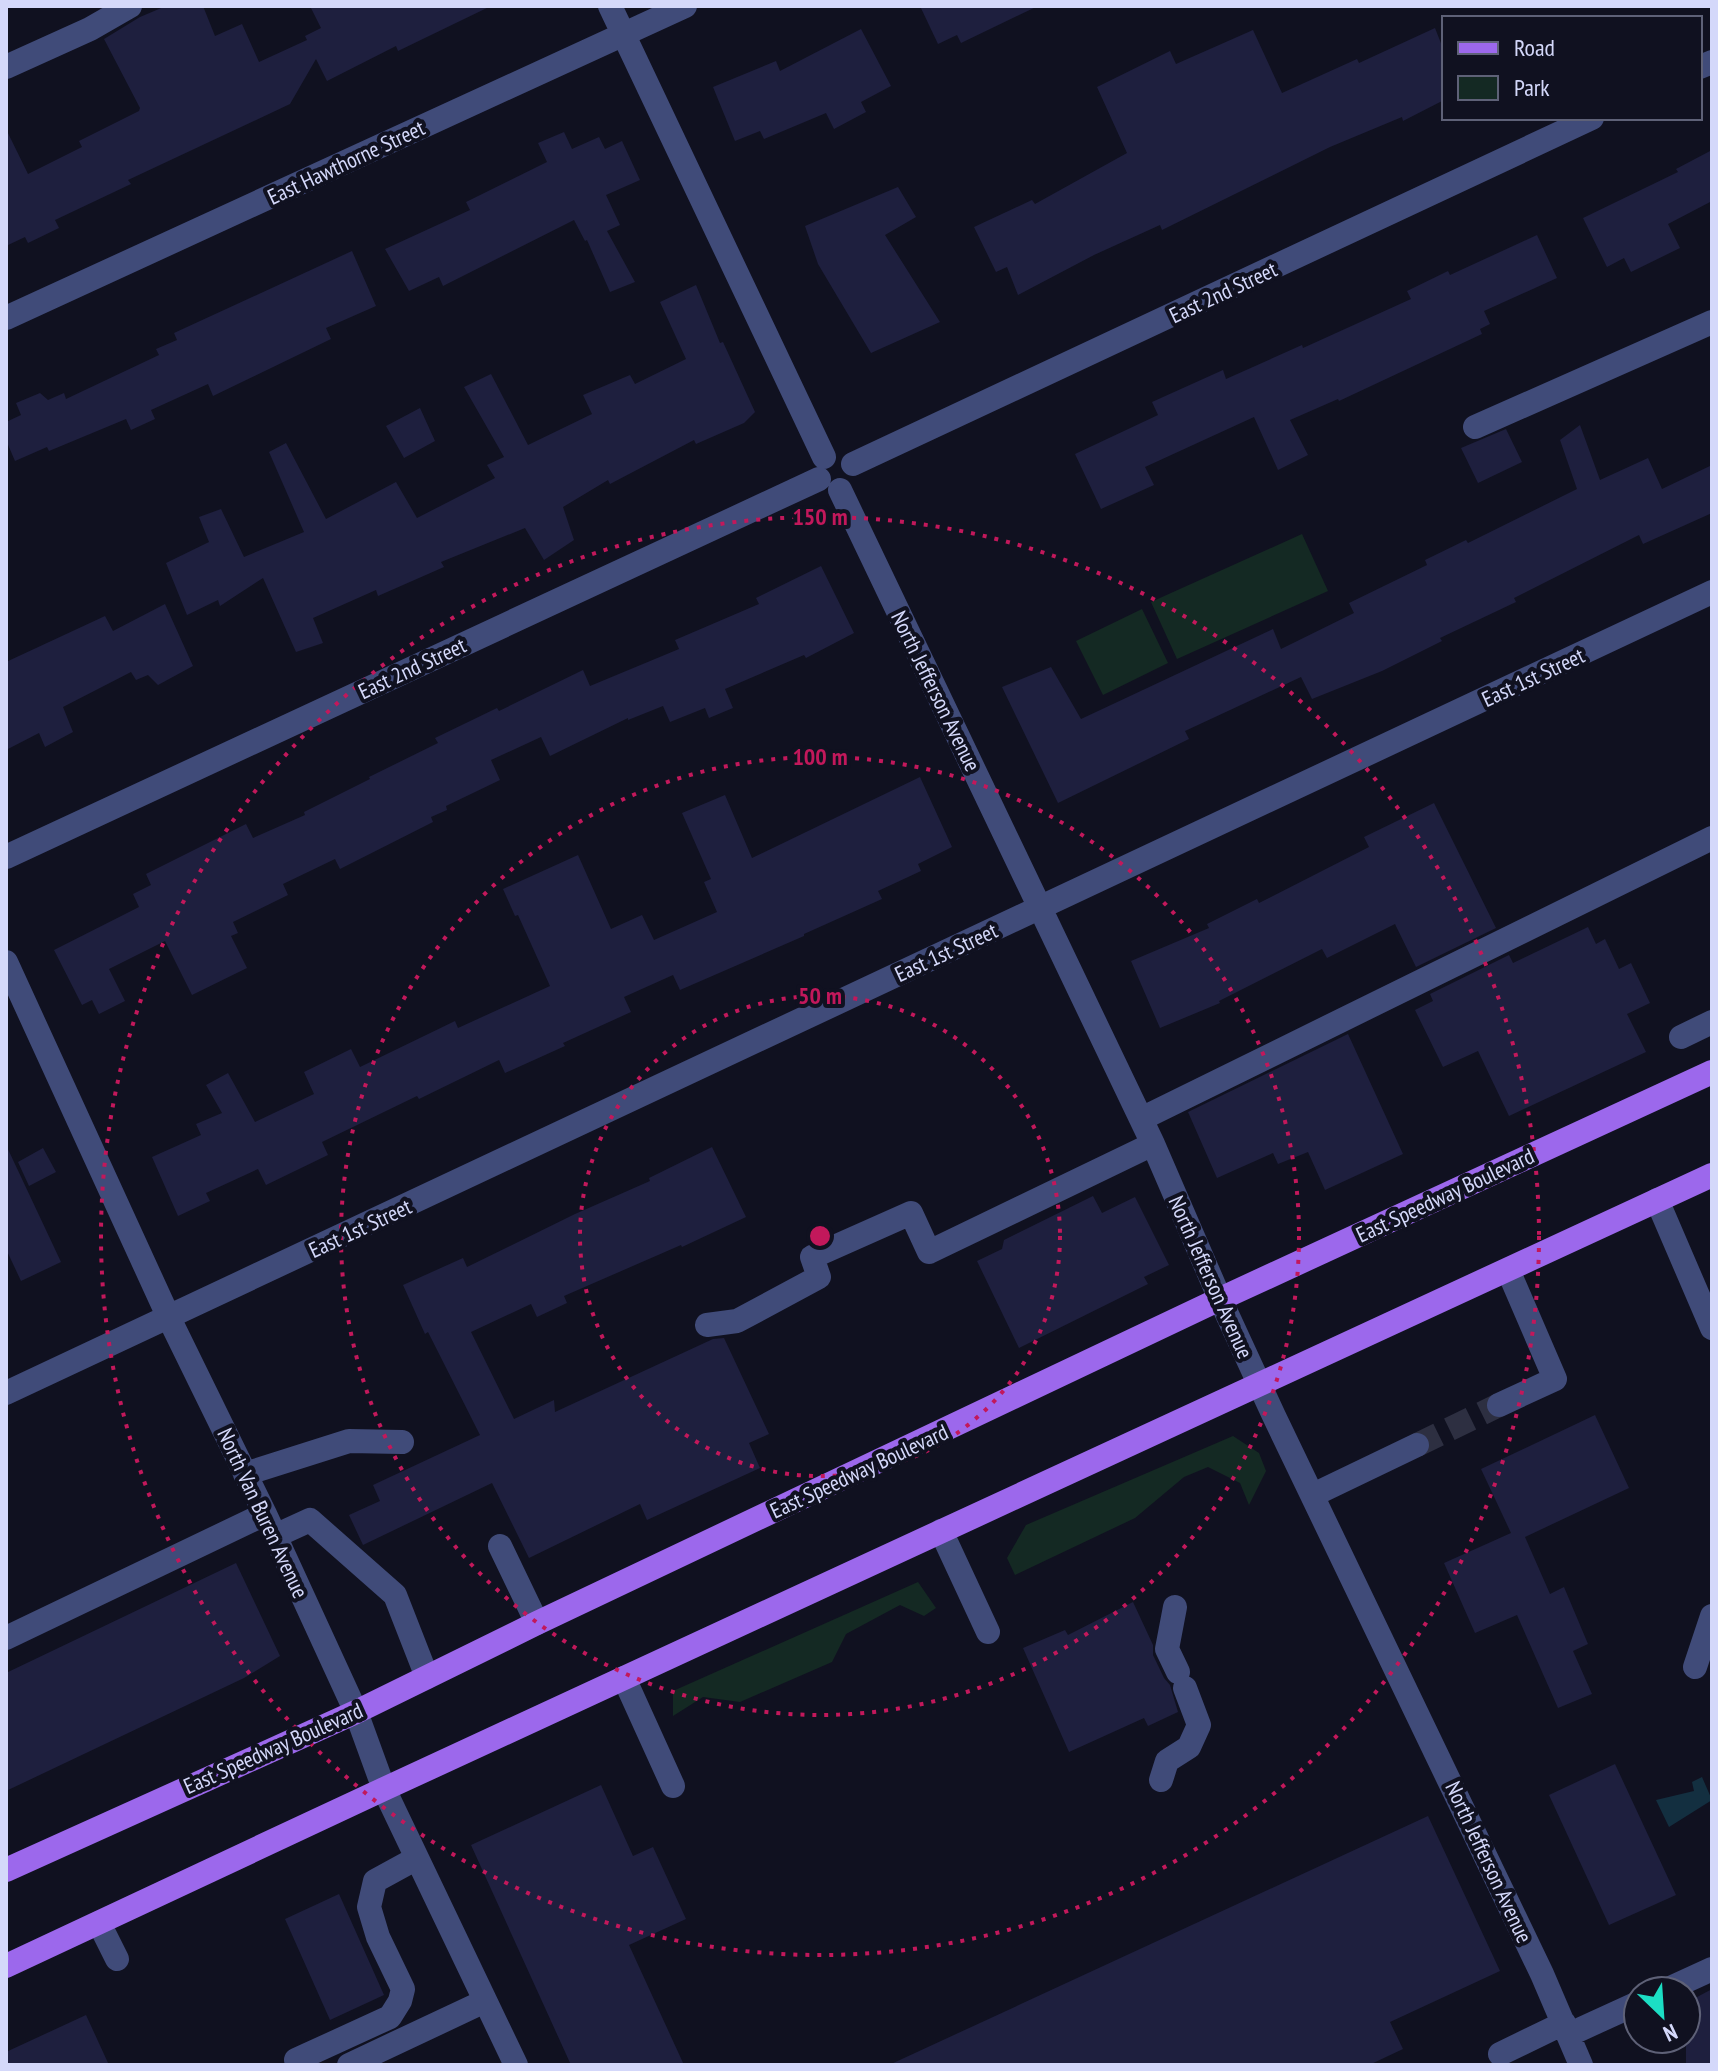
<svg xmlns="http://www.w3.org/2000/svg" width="1718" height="2071" viewBox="0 0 1718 2071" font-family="'PT Sans Narrow',sans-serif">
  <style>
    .green { fill: #142923 }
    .water { fill: #132f40 }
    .building { fill: #1e1f3e }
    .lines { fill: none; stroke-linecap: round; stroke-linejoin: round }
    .minor-tunnel { stroke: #2d2f41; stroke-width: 24; stroke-dasharray: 24 12; stroke-linecap: butt }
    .minor { stroke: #404b79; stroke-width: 24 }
    .major { stroke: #9c68ec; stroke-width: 24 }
    .ring { fill: none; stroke: #c2185b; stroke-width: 4; stroke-dasharray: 4 8 }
    .labels { text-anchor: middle; stroke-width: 8; stroke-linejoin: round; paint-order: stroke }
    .street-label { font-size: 22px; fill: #d4d8fa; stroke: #101120 }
    .centre { fill: #c2185b; stroke: #101120; stroke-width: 4 }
    .ring-label { font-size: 24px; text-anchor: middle; font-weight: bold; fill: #c2185b; stroke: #101120; stroke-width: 8; stroke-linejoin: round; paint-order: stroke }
  </style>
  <rect width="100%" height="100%" fill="#101120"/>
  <path class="green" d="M 1302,534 L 1328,591 L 1177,659 L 1151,602 Z
    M 1142,609 L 1168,663 L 1103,695 L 1076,641 Z
    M 1233,1436 L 1259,1453 L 1266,1471 L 1249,1505 L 1240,1483 L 1208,1467 L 1184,1477 L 1135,1518 L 1015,1575 L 1007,1558 L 1026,1525 Z
    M 918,1582 L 936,1608 L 924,1616 L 900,1605 L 846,1634 L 832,1662 L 740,1702 L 703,1697 L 673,1716 L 673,1691 Z"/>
  <path class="water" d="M 1702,1777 L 1712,1800 L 1669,1827 L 1656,1800 L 1694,1791 L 1692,1782 Z"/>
  <path class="building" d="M 166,6 L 203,6 L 215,36 L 242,24 L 259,62 L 307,40 L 305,36 L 321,28 L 310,6 L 491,6 L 398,51 L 396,46 L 327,81 L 316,59 L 290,104 L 128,180 L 131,184 L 55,220 L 59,228 L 28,243 L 25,237 L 6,246 L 6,129 L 28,174 L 82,147 L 79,141 L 139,111 L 140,108 L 104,39 L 140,17 Z
    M 920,6 L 1038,6 L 961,43 L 957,35 L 938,44 Z
    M 1435,28 L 1444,51 L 1444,100 L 1403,121 L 1402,117 L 1330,147 L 1162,230 L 1160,225 L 1094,255 L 1018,295 L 1007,267 L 996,272 L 974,227 L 1032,200 L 1035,204 L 1127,153 L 1097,87 L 1170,51 L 1176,64 L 1253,30 L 1282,93 L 1357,59 L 1359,63 Z
    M 861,29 L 891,86 L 861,102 L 866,112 L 834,129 L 826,113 L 764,139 L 760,131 L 735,141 L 713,87 L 776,61 L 780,71 Z
    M 564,132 L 572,149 L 599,137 L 605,149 L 622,141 L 640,180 L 606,195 L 620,225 L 607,231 L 635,282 L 610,292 L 587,240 L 585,241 L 574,220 L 443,286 L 439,277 L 409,291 L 385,249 L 470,210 L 466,202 L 547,162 L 538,143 Z
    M 1712,150 L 1712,201 L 1668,224 L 1680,248 L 1631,272 L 1624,258 L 1607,267 L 1583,218 L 1678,172 L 1676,169 Z
    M 898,187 L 916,217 L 885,235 L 940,322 L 871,353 L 818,264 L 805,226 Z
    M 1537,235 L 1557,278 L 1484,311 L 1490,324 L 1480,329 L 1482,334 L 1339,401 L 1338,399 L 1290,420 L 1308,455 L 1278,470 L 1254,417 L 1145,467 L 1154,485 L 1101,509 L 1075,454 L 1158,415 L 1152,402 L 1223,370 L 1226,379 L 1302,345 L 1303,348 L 1411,299 L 1407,291 L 1448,271 L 1450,275 Z
    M 352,251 L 376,306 L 326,328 L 331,339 L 213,396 L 208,384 L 151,410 L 155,419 L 131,430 L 126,419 L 49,451 L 47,447 L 15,461 L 6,440 L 6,422 L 21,415 L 16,403 L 40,393 L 48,400 L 64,393 L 66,399 L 159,355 L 156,349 L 177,340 L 174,333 Z
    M 696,285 L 720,343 L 723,342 L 755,412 L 744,423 L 696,444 L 694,440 L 610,484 L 608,480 L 563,507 L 574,540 L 544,560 L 525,528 L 441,562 L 444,567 L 378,596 L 376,590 L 313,618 L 323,643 L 296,652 L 263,578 L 220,606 L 218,600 L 187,615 L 166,563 L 209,542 L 199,517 L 221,509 L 244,557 L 304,532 L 269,452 L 286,443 L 326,519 L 396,482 L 417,518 L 495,478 L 487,465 L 504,457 L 464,387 L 491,374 L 528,445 L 592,414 L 583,395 L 630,375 L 635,384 L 686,359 L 660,302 Z
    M 420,408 L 435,441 L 404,458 L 386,426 Z
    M 1580,425 L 1600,480 L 1648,458 L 1662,489 L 1712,465 L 1712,513 L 1643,544 L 1639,535 L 1514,598 L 1516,602 L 1440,638 L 1442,641 L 1382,671 L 1312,699 L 1301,677 L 1185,731 L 1189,739 L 1058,803 L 1002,687 L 1051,667 L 1081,719 L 1273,629 L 1281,649 L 1354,613 L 1349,603 L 1427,565 L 1425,560 L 1466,540 L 1468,543 L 1577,489 L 1560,440 Z
    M 1506,429 L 1522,462 L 1478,483 L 1461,448 Z
    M 821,566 L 854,633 L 806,658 L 804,655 L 725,689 L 733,708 L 709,718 L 705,708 L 670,722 L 663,706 L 628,720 L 628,718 L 550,756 L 541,737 L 491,760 L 500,780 L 446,806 L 447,810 L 431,817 L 433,822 L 340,869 L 335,859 L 283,884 L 288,895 L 233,922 L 238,933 L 231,936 L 247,968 L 192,995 L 165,941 L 109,969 L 125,1001 L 99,1014 L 92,1000 L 82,1005 L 54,950 L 139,907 L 133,894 L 151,885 L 146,874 L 246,824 L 253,838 L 305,815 L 304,812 L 370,779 L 369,777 L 438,743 L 435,738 L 497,708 L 499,711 L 583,670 L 590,686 L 679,649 L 675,640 L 759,604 L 756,598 Z
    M 165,604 L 193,666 L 158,685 L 148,675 L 136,680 L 131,672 L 63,707 L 73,732 L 45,747 L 39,733 L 6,750 L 6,662 L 105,616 L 113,631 Z
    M 920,777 L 952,847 L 918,864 L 921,871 L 878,891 L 882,899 L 804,934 L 804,936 L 680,990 L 673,975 L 624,997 L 631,1012 L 563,1043 L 565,1046 L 505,1073 L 499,1060 L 419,1099 L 417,1096 L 322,1142 L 328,1155 L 266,1185 L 258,1169 L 206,1193 L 210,1201 L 178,1216 L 152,1157 L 201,1135 L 196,1124 L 222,1113 L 206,1085 L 228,1073 L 255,1122 L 314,1094 L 304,1072 L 351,1049 L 360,1067 L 455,1021 L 458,1028 L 550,986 L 518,915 L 515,916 L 503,889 L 578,855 L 611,929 L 642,915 L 654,940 L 717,912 L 704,882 L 711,879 L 682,813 L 725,795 L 752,858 Z
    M 1434,803 L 1496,928 L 1416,967 L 1395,924 L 1327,958 L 1322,949 L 1219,1001 L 1220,1003 L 1160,1028 L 1131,961 L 1209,928 L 1207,924 L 1257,899 L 1259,903 L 1369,847 L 1364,837 Z
    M 1588,927 L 1596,944 L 1605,939 L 1619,969 L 1631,963 L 1650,1003 L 1627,1014 L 1646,1052 L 1509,1116 L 1478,1051 L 1443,1067 L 1415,1010 L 1433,1001 L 1430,994 L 1509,955 L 1513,963 Z
    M 1348,1034 L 1403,1154 L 1325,1190 L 1308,1152 L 1278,1164 L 1273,1153 L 1217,1178 L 1188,1112 Z
    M 6,1145 L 61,1262 L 21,1281 L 6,1249 Z
    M 712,1147 L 746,1217 L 682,1247 L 681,1245 L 564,1296 L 567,1303 L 537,1317 L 531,1304 L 471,1332 L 514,1419 L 554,1400 L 555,1412 L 713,1339 L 724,1338 L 769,1434 L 749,1443 L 760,1468 L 647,1520 L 640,1504 L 529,1558 L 492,1483 L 363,1545 L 349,1515 L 380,1501 L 373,1485 L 480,1435 L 428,1332 L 425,1334 L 403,1285 L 463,1258 L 467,1267 L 575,1214 L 650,1181 L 649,1178 Z
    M 43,1148 L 56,1172 L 29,1186 L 18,1162 Z
    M 1093,1196 L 1102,1213 L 1135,1197 L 1169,1265 L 1144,1277 L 1148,1284 L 1019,1348 L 977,1261 L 1002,1249 L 1004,1240 Z
    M 1595,1415 L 1629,1488 L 1525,1537 L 1550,1594 L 1564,1587 L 1588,1644 L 1573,1651 L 1592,1694 L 1558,1708 L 1517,1615 L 1475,1633 L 1444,1563 L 1511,1533 L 1481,1469 Z
    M 236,1563 L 280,1656 L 244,1678 L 6,1791 L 6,1673 Z
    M 1133,1602 L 1153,1645 L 1153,1655 L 1164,1678 L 1170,1685 L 1178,1712 L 1148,1726 L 1144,1718 L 1069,1752 L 1023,1648 L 1065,1630 L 1068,1635 Z
    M 1615,1764 L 1676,1895 L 1609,1925 L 1549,1795 Z
    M 601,1785 L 633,1856 L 653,1847 L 686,1919 L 629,1945 L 684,2065 L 571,2065 L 471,1845 Z
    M 1428,1816 L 1500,1971 L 1390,2022 L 1403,2049 L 1369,2065 L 889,2065 Z
    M 339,1894 L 384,1995 L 330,2020 L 285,1919 Z
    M 1712,1989 L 1712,2065 L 1686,2065 L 1686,2003 Z
    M 86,2015 L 109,2065 L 6,2065 L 6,2052 Z"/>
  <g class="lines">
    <path class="minor-tunnel" d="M 1417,1445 L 1499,1405"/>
    <path class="minor" d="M 610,6 L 824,457
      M 6,67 L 90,29 L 130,6
      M 1700,67 L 1712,62
      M 6,318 L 685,6
      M 1475,427 L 1712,322
      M 853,464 L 1592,118
      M 840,490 L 1153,1144 L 1220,1299 L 1274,1416 L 1542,1974 L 1581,2065
      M 6,857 L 819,479
      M 6,962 L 169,1318 L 265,1514 L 356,1712 L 384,1789 L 516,2065
      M 1681,1037 L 1712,1022
      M 1141,1119 L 1712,838
      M 1657,1200 L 1712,1328
      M 707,1325 L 737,1321 L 819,1277 L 812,1257 L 911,1213 L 929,1252 L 1153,1144
      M 6,1393 L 1712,592
      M 1499,1405 L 1555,1379 L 1508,1270
      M 245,1474 L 349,1441 L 402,1442
      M 1313,1495 L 1417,1445
      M 941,1531 L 988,1632
      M 275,1536 L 310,1520 L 395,1595 L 427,1677
      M 500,1546 L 537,1623
      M 1175,1607 L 1167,1649 L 1178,1672
      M 6,1638 L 265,1514
      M 1695,1667 L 1712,1616
      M 624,1678 L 673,1786
      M 1161,1780 L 1167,1761 L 1189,1747 L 1199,1725 L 1185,1688
      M 99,1923 L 117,1959
      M 1664,1991 L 1712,1969
      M 1568,2035 L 1638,2003
      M 1500,2054 L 1564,2023
      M 296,2060 L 390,2017 L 400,2001 L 403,1989 L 378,1937 L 369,1907 L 375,1881 L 417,1858
      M 349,2065 L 485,2001"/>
    <path class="major" d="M 6,1870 L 356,1712 L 537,1623 L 1220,1299 L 1712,1072
      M 6,1966 L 384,1789 L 1712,1175"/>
  </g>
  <g class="ring">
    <circle cx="820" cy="1236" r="240"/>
    <circle cx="820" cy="1236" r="479"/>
    <circle cx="820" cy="1236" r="719"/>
  </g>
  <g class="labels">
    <g class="street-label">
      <text transform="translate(346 162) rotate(-25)" y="8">East Hawthorne Street</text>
      <text transform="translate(1223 292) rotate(-25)" y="8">East 2nd Street</text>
      <text transform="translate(412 668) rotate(-25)" y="8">East 2nd Street</text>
      <text transform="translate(1533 677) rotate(-25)" y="8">East 1st Street</text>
      <text transform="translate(936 691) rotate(64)" y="8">North Jefferson Avenue</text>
      <text transform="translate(946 952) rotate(-25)" y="8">East 1st Street</text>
      <text transform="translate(1445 1195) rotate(-25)" y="8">East Speedway Boulevard</text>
      <text transform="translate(360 1228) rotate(-25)" y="8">East 1st Street</text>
      <text transform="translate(1211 1277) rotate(66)" y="8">North Jefferson Avenue</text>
      <text transform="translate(859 1471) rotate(-25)" y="8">East Speedway Boulevard</text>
      <text transform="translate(263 1513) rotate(65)" y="8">North Van Buren Avenue</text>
      <text transform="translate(273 1748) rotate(-24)" y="8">East Speedway Boulevard</text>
      <text transform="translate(1489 1862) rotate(65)" y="8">North Jefferson Avenue</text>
    </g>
  </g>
  <circle cx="820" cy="1236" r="12" class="centre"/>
  <g class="ring-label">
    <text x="820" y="525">150 m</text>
    <text x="820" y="765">100 m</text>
    <text x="820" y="1004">50 m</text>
  </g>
  <rect width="1718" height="2071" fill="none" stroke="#d4d8fa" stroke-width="16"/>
  <rect x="1442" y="16" width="260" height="104" fill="#101120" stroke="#5e6177" stroke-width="2"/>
  <rect x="1458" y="42" width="40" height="12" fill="#9c68ec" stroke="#5e6177" stroke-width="2"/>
  <text x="1514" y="56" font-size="24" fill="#d4d8fa">Road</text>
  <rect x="1458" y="76" width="40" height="24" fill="#142923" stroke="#5e6177" stroke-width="2"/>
  <text x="1514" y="96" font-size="24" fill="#d4d8fa">Park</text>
  <g transform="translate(1662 2015) rotate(155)"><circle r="38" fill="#101120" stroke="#5e6177" stroke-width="2"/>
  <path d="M0-6L14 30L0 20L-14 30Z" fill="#1cdec4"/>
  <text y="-12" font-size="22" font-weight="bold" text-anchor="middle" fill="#d4d8fa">N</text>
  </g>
</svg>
